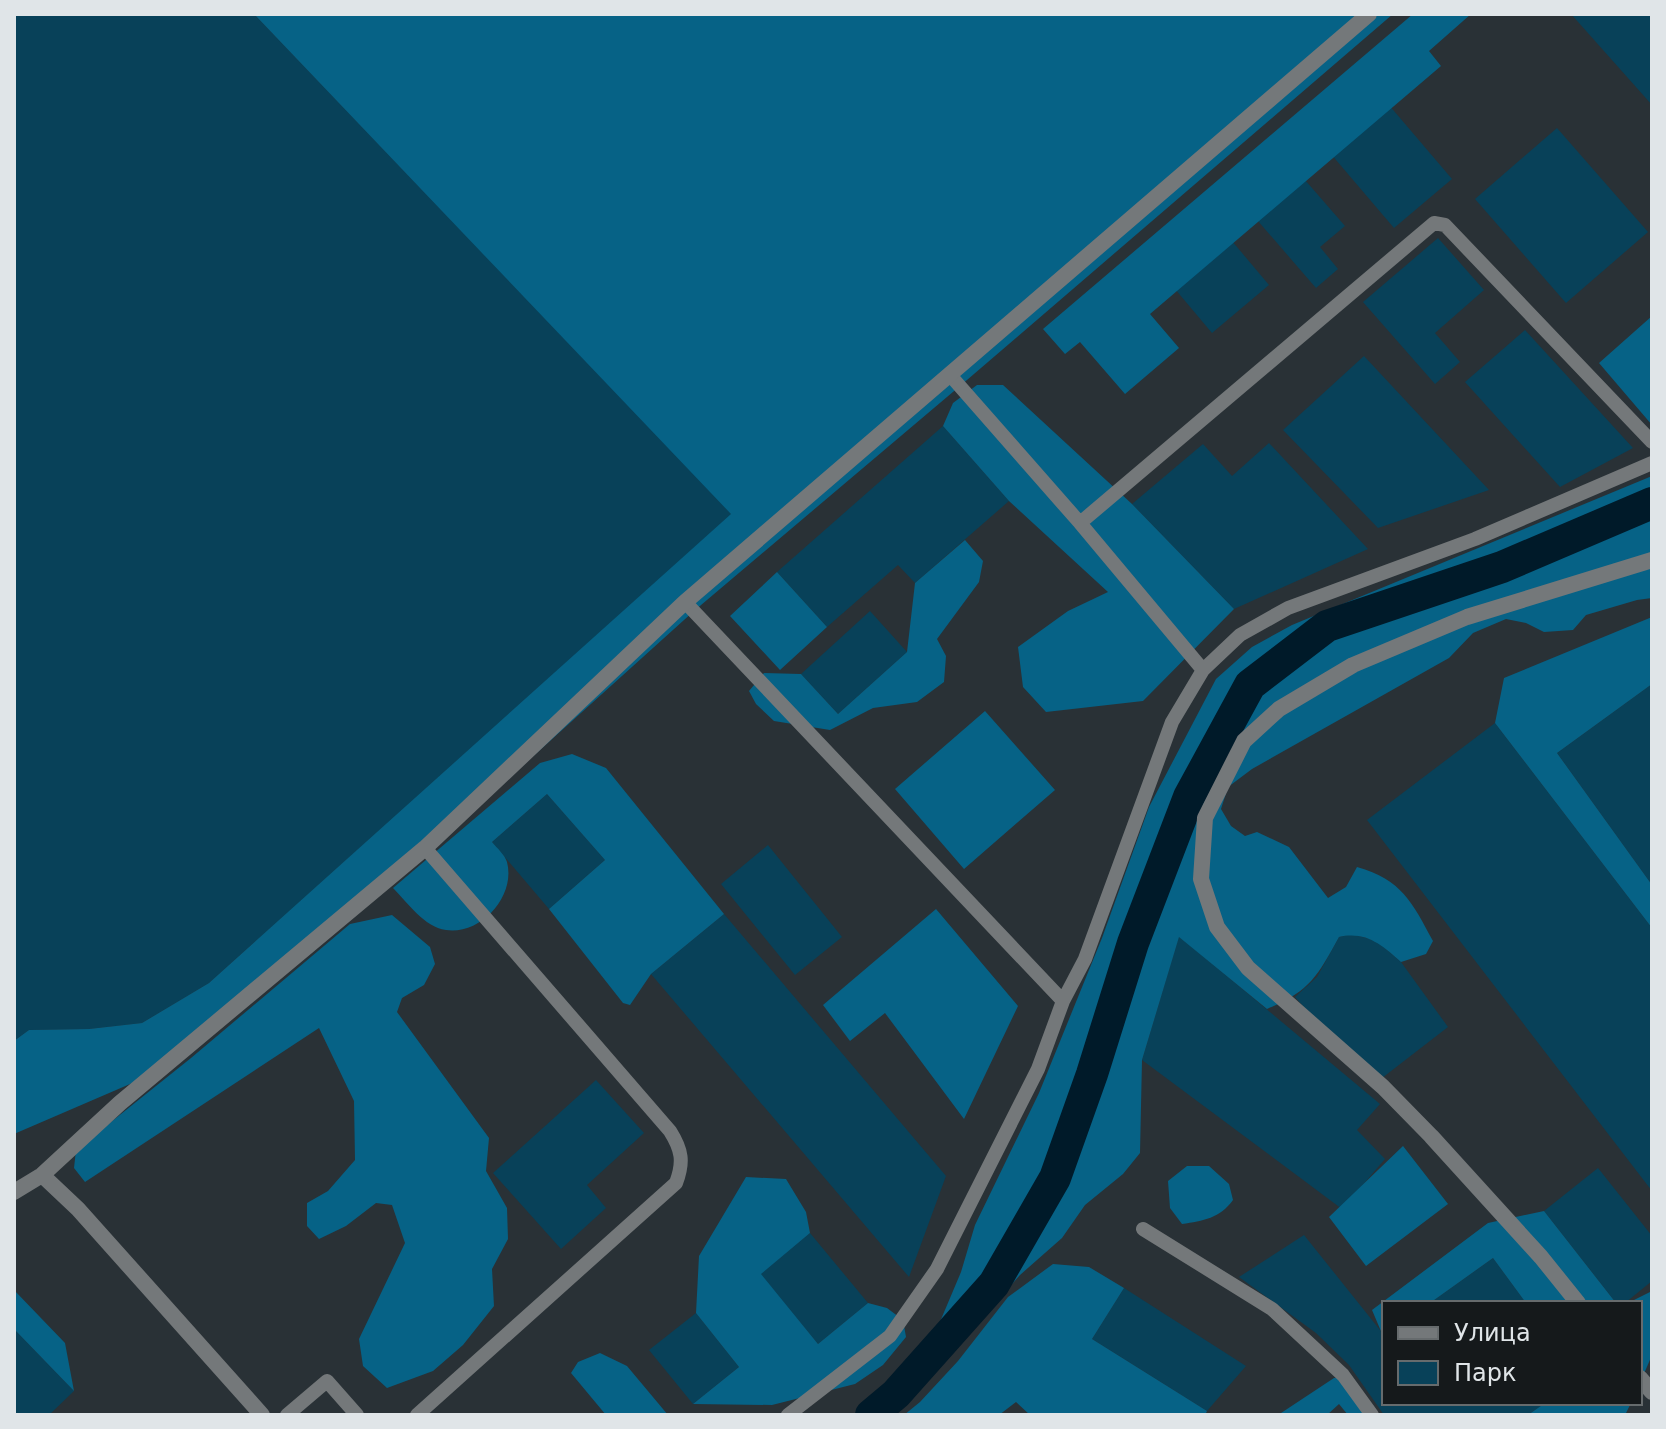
<svg xmlns="http://www.w3.org/2000/svg" width="1666" height="1429" viewBox="0 0 1666 1429" font-family="'DejaVu Sans',sans-serif">
  <style>
    .green { fill: #084159 }
    .forest { fill: #066286 }
    .lines { fill: none; stroke-linecap: round; stroke-linejoin: round }
    .canal { stroke: #001a29; stroke-width: 32 }
    .service { stroke: #74787a; stroke-width: 14 }
    .minor { stroke: #74787a; stroke-width: 16 }
    .tertiary { stroke: #74787a; stroke-width: 16 }
  </style>
  <rect width="100%" height="100%" fill="#293136"/>
  <path class="green" d="M 14,14 L 254,14 L 732,514 L 209,983 L 142,1023 L 89,1029 L 29,1030 L 14,1041 Z
    M 1571,14 L 1652,14 L 1652,105 Z
    M 1377,91 L 1452,179 L 1394,228 L 1319,140 Z
    M 1557,128 L 1648,232 L 1566,303 L 1475,199 Z
    M 1292,165 L 1345,226 L 1320,247 L 1338,269 L 1316,288 L 1245,206 Z
    M 1216,222 L 1269,285 L 1212,333 L 1159,270 Z
    M 1438,238 L 1484,290 L 1435,333 L 1460,362 L 1435,384 L 1363,302 Z
    M 1525,330 L 1633,448 L 1560,487 L 1465,382 Z
    M 1364,356 L 1489,490 L 1378,528 L 1283,430 Z
    M 943,426 L 1009,501 L 915,583 L 898,565 L 827,627 L 777,572 Z
    M 1269,443 L 1368,549 L 1234,609 L 1132,504 L 1203,444 L 1232,476 Z
    M 870,611 L 907,652 L 838,714 L 801,674 Z
    M 1652,684 L 1652,885 L 1557,753 Z
    M 1495,723 L 1652,928 L 1652,1191 L 1367,820 Z
    M 547,794 L 605,860 L 549,909 L 492,842 Z
    M 768,845 L 842,937 L 795,975 L 721,884 Z
    M 724,914 L 946,1176 L 909,1277 L 651,974 Z
    M 1352,934 L 1377,941 L 1401,962 L 1448,1027 L 1373,1085 L 1295,997 L 1317,977 L 1339,937 Z
    M 1179,936 L 1380,1104 L 1357,1130 L 1385,1159 L 1342,1209 L 1142,1060 Z
    M 596,1080 L 644,1133 L 587,1185 L 606,1208 L 561,1249 L 493,1173 Z
    M 1598,1168 L 1652,1236 L 1652,1281 L 1625,1303 L 1616,1303 L 1544,1211 Z
    M 810,1233 L 868,1303 L 818,1344 L 760,1274 Z
    M 1304,1235 L 1384,1335 L 1384,1403 L 1545,1403 L 1528,1415 L 1384,1415 L 1349,1365 L 1316,1333 L 1239,1277 Z
    M 1493,1258 L 1526,1303 L 1430,1303 Z
    M 1124,1288 L 1246,1366 L 1207,1411 L 1092,1339 Z
    M 696,1313 L 739,1367 L 693,1404 L 649,1350 Z
    M 14,1329 L 74,1391 L 49,1415 L 14,1415 Z"/>
  <path class="forest" d="M 254,14 L 1393,14 L 960,386 L 694,611 L 428,851 L 137,1081 L 14,1134 L 14,1041 L 29,1030 L 89,1029 L 142,1023 L 209,983 L 731,514 Z
    M 1413,14 L 1471,14 L 1429,51 L 1441,66 L 1150,314 L 1179,348 L 1125,394 L 1080,342 L 1065,354 L 1043,329 Z
    M 1652,316 L 1652,425 L 1599,363 Z
    M 977,385 L 1003,385 L 1132,504 L 1234,609 L 1143,701 L 1046,712 L 1023,687 L 1018,647 L 1068,611 L 1108,592 L 1009,501 L 943,426 L 953,403 Z
    M 1652,476 L 1652,598 L 1637,600 L 1586,615 L 1573,630 L 1544,632 L 1526,623 L 1506,619 L 1473,633 L 1449,658 L 1252,769 L 1228,787 L 1221,809 L 1231,826 L 1245,836 L 1257,832 L 1289,847 L 1328,898 L 1346,887 L 1357,867 C 1402,880 1412,902 1433,941 L 1426,954 L 1401,962 C 1382,945 1366,931 1339,937 C 1317,977 1310,991 1267,1009 L 1179,937 L 1142,1060 L 1140,1153 L 1123,1174 L 1085,1205 L 1062,1238 L 1020,1275 L 949,1356 L 942,1355 L 934,1336 L 961,1272 L 975,1225 L 1039,1093 L 1102,938 L 1149,807 L 1216,679 L 1252,647 L 1292,625 Z
    M 965,540 L 983,561 L 979,582 L 937,639 L 946,656 L 944,682 L 917,702 L 873,708 L 830,730 L 774,721 L 756,704 L 749,691 L 764,673 L 801,674 L 838,714 L 907,652 L 915,583 Z
    M 777,572 L 827,627 L 780,670 L 730,616 Z
    M 1652,617 L 1652,684 L 1557,753 L 1652,885 L 1652,928 L 1495,723 L 1504,678 Z
    M 985,711 L 1055,790 L 964,869 L 895,789 Z
    M 572,754 L 606,768 L 724,914 L 651,974 L 630,1005 L 623,1003 L 549,909 L 605,860 L 547,794 L 492,842 C 497,848 505,855 507,862 C 516,896 481,935 446,930 C 424,927 408,903 393,888 L 540,763 Z
    M 936,909 L 1018,1006 L 964,1119 L 885,1013 L 850,1041 L 823,1005 Z
    M 392,915 L 430,947 L 435,964 L 424,985 L 402,998 L 397,1012 L 489,1138 L 486,1171 L 507,1208 L 508,1239 L 492,1269 L 494,1306 L 463,1345 L 433,1371 L 387,1388 L 363,1366 L 359,1339 L 405,1243 L 392,1205 L 376,1203 L 346,1226 L 319,1239 L 307,1226 L 307,1203 L 328,1191 L 355,1160 L 354,1101 L 319,1028 L 85,1182 L 74,1168 L 76,1150 L 191,1058 L 350,924 Z
    M 1403,1146 L 1448,1204 L 1366,1266 L 1329,1217 Z
    M 1187,1166 L 1209,1166 L 1229,1184 L 1233,1200 C 1220,1218 1203,1221 1182,1224 L 1170,1208 L 1168,1181 Z
    M 746,1177 L 786,1179 L 806,1212 L 810,1233 L 761,1274 L 818,1344 L 868,1303 L 887,1308 L 903,1320 L 906,1337 L 883,1365 L 855,1384 L 772,1405 L 693,1404 L 739,1367 L 696,1313 L 699,1256 Z
    M 1544,1211 L 1616,1303 L 1526,1303 L 1493,1258 L 1430,1303 L 1384,1303 L 1383,1336 L 1372,1310 L 1488,1223 Z
    M 1053,1264 L 1089,1267 L 1124,1288 L 1092,1339 L 1207,1411 L 1205,1415 L 1030,1415 L 1016,1402 L 999,1415 L 904,1415 L 920,1402 L 958,1361 L 1008,1297 Z
    M 14,1290 L 65,1343 L 74,1391 L 14,1329 Z
    M 1652,1291 L 1652,1355 L 1640,1383 L 1640,1303 L 1628,1303 Z
    M 600,1353 L 627,1366 L 668,1415 L 606,1415 L 571,1373 L 578,1362 Z
    M 1334,1378 L 1350,1378 L 1375,1415 L 1348,1415 L 1339,1404 L 1327,1415 L 1278,1415 Z
    M 1545,1403 L 1631,1403 L 1625,1415 L 1528,1415 Z"/>
  <g class="lines">
    <path class="canal" d="M 871,1415 L 896,1394 L 994,1284 L 1055,1178 L 1092,1074 L 1133,943 L 1189,797 L 1250,685 L 1327,626 L 1502,567 L 1652,503"/>
    <path class="service" d="M 1080,523 L 1434,223 L 1445,225 L 1652,442
      M 685,602 L 1063,1001
      M 1203,670 L 1240,635 L 1288,608 L 1475,539 L 1652,463
      M 1143,1229 L 1272,1309 L 1343,1375 L 1372,1415
      M 287,1415 L 327,1381 L 357,1415
      M 417,1415 L 676,1183 C 684,1162 682,1150 670,1131 L 425,848
      M 788,1415 L 890,1336 L 937,1269 L 1038,1069 L 1063,1001 L 1085,959 L 1172,722 L 1203,670 L 1080,523 L 950,375"/>
    <path class="minor" d="M 1578,1303 L 1541,1257 L 1431,1136 L 1383,1087 L 1248,968 L 1217,927 L 1201,879 L 1205,818 L 1244,741 L 1279,709 L 1353,665 L 1467,617 L 1652,560
      M 1640,1378 L 1652,1392"/>
    <path class="tertiary" d="M 42,1175 L 78,1209 L 262,1415
      M 14,1192 L 42,1175 L 120,1103 L 425,848 L 685,602 L 1369,14"/>
  </g>
  <rect width="1666" height="1429" fill="none" stroke="#e0e5e8" stroke-width="32"/>
  <rect x="1382" y="1301" width="260" height="104" fill="#15191b" stroke="#666b6d" stroke-width="2"/>
  <rect x="1398" y="1327" width="40" height="12" fill="#74787a" stroke="#666b6d" stroke-width="2"/>
  <text x="1454" y="1341" font-size="24" fill="#e0e5e8">Улица</text>
  <rect x="1398" y="1361" width="40" height="24" fill="#084159" stroke="#666b6d" stroke-width="2"/>
  <text x="1454" y="1381" font-size="24" fill="#e0e5e8">Парк</text>
</svg>
